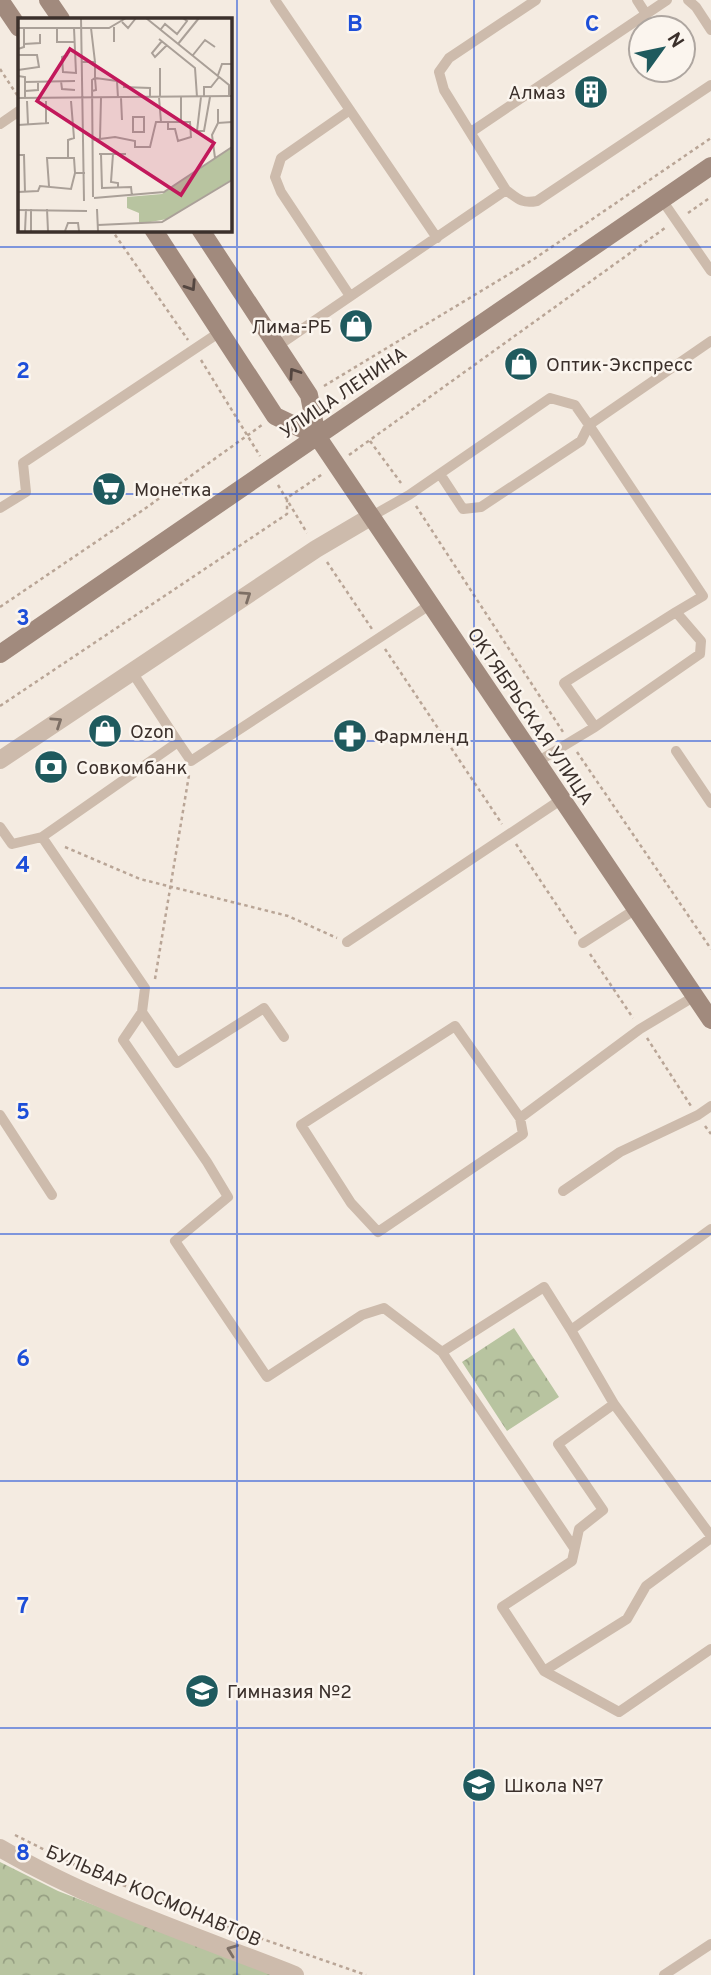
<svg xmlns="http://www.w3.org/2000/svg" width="711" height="1975" viewBox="0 0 711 1975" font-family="Overpass,sans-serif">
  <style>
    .park { fill: url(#park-crowns) }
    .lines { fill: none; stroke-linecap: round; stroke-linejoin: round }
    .path { stroke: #b9a596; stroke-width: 2.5; stroke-dasharray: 3.5 3.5; stroke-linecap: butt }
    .lane { stroke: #cdbbac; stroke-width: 10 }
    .street { stroke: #cdbbac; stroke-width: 18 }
    .secondary { stroke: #a18a7d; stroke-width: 18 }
    .oneway { stroke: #544640 }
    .oneway2 { stroke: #7d6f65 }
    .grid { fill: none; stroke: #1d4ed8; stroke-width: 2; stroke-opacity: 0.55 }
    .labels { text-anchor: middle; stroke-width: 5; stroke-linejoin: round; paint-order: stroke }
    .poi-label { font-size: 19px; fill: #3b302b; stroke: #fbf5ee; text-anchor: start }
    .street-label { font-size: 19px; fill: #3b302b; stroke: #fbf5ee }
    .inset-road { fill: none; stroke: #aaa098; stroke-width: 2 }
    .view { fill: #c2185b; fill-opacity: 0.15; stroke: #c2185b; stroke-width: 3.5 }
    .inset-edge { fill: none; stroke: #3b302b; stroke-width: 3.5 }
    .grid-label { font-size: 23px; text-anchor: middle; font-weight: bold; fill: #1d4ed8; stroke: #fbf5ee; stroke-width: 5; stroke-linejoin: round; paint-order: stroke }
  </style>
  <defs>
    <pattern id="park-crowns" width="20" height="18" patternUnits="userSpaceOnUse" patternTransform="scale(1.75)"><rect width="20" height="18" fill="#b8c4a0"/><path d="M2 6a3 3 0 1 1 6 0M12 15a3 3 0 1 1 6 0" fill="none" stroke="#97a083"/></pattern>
  </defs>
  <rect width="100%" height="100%" fill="#f4ebe1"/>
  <path class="park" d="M 514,1328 L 559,1397 L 507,1431 L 462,1362 Z
    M 0,1862 L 58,1891 L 275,1975 L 0,1975 Z"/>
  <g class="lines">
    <path class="path" d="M 0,69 L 19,98
      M 688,213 L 711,197
      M 111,229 L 188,340
      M 201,360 L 260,456
      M 324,386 L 534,259 L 711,138
      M 370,441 L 401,483
      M 349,455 L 665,228
      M 278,485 L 307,533
      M 416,506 L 563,732
      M 327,562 L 372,629
      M 0,607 L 143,510 L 262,425
      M 385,649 L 502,824
      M 0,706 L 287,514 L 287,498 L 324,473
      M 577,752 L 711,949
      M 516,844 L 576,934
      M 65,847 L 140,879 L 288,916 L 337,938
      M 590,954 L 633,1018
      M 155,979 L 189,775
      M 647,1038 L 691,1106
      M 705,1126 L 711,1134
      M 15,1835 L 85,1870 L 225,1926 L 366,1975"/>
    <path class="lane" d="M 275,0 L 437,238
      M 536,0 L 449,58 L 439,72 L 444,90 L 506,190 C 518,199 522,204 537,201 L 711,85
      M 637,0 L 646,14
      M 688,0 L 696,7 L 711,30
      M 0,124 L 19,111
      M 471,132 L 667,0
      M 662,200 L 711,271
      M 350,296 L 281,192 L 275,177 L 281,158 L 350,110
      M 276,347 L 506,190
      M 0,508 L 26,492 L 23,463 L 220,332
      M 372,516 L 409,495 L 550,398 L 575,405 L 589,425 L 581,441 L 481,507 L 463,509 L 440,474
      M 132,672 L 178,742
      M 595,727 L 564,683 L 676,612
      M 676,751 L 711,803
      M 537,762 L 595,727 L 700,654 L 701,641 L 676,612 L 703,596 L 589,425 L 711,341
      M 0,827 L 12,844 L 42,837 L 145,988 L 142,1012 L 123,1040 L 207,1162 L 228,1197 L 175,1241 L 267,1377 L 362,1315 L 384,1308 L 442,1352 L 544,1287 L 571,1330 L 614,1404 L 711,1536
      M 42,837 L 178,742 L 191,761 L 431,604
      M 347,942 L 562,799
      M 583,943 L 636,909
      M 142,1012 L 177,1063 L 264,1008 L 284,1037
      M 455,1026 L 520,1118 L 523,1134 L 378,1232 L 351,1203 L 301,1125 Z
      M 0,1115 L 52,1195
      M 520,1118 L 640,1029 L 695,996
      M 563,1191 L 620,1152 L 698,1115 L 711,1106
      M 571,1330 L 711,1229
      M 442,1352 L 574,1548
      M 614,1404 L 558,1444 L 603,1510 L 579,1529 L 572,1561 L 502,1607 L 544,1671 L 619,1712 L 711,1649
      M 544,1671 L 627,1619 L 646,1586 L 711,1538
      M 664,1975 L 711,1944"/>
    <path class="street" d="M 0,760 L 316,549 L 372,516
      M 0,1848 C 92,1902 196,1936 295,1975"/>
    <path class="secondary" d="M 0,0 L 19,28
      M 48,0 L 61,19
      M 153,229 L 275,416 L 317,436
      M 200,229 L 309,395 L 317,436 L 711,1020
      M 0,654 L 711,166"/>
  </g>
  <defs><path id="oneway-chevron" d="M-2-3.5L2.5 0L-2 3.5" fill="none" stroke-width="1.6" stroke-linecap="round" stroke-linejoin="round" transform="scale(1.75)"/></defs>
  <g class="oneway">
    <use href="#oneway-chevron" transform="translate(191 286) rotate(57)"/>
    <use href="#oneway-chevron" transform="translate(294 373) rotate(-124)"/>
  </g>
  <g class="oneway2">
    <use href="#oneway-chevron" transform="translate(246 596) rotate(-34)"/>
    <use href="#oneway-chevron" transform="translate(57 722) rotate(-34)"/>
    <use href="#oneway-chevron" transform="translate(232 1950) rotate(-159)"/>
  </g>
  <path class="grid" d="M 237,0 L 237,1975M 474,0 L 474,1975M 0,247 L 711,247M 0,494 L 711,494M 0,741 L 711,741M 0,988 L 711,988M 0,1234 L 711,1234M 0,1481 L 711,1481M 0,1728 L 711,1728"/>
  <defs>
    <g id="building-disc" transform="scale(1.75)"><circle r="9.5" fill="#1f5a5e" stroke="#fbf5ee"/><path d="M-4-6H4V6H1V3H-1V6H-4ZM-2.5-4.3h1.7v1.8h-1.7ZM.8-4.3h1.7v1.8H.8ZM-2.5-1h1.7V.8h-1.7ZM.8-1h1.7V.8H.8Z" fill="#fff"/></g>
    <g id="shop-disc" transform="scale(1.75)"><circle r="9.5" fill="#1f5a5e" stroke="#fbf5ee"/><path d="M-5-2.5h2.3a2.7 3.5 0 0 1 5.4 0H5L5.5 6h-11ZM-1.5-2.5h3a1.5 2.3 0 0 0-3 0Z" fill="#fff"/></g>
    <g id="supermarket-disc" transform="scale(1.75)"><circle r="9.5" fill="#1f5a5e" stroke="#fbf5ee"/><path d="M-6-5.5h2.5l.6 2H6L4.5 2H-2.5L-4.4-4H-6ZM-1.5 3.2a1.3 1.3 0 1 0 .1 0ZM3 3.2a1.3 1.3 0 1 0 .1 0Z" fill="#fff"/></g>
    <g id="pharmacy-disc" transform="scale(1.75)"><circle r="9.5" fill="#1f5a5e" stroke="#fbf5ee"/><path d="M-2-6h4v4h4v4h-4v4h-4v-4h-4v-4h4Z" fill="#fff"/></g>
    <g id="bank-disc" transform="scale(1.75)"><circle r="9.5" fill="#1f5a5e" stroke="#fbf5ee"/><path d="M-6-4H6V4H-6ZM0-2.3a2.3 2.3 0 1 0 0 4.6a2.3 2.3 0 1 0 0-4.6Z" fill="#fff"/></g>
    <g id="school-disc" transform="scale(1.75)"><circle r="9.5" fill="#1f5a5e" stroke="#fbf5ee"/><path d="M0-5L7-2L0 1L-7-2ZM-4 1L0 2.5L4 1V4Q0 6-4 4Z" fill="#fff"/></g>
  </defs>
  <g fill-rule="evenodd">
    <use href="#building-disc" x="591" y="92"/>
    <use href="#shop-disc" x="356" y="326"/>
    <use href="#shop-disc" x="521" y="364"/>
    <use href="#supermarket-disc" x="109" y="489"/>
    <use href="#shop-disc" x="105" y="731"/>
    <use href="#pharmacy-disc" x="350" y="736"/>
    <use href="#bank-disc" x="51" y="767"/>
    <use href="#school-disc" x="202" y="1691"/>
    <use href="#school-disc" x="479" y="1785"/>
  </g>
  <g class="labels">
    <g class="poi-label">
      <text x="566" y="99" text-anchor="end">Алмаз</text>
      <text x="332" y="333" text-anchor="end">Лима-РБ</text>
      <text x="546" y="371">Оптик-Экспресс</text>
      <text x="134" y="496">Монетка</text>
      <text x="130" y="738">Ozon</text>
      <text x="374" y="743">Фармленд</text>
      <text x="76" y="774">Совкомбанк</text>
      <text x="227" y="1698">Гимназия №2</text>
      <text x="504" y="1792">Школа №7</text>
    </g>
    <g class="street-label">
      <text transform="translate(343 392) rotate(-34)" y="7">УЛИЦА ЛЕНИНА</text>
      <text transform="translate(531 716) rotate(56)" y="7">ОКТЯБРЬСКАЯ УЛИЦА</text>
      <text transform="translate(154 1895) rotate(23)" y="7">БУЛЬВАР КОСМОНАВТОВ</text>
    </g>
  </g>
  <g transform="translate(18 18)">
    <rect width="214" height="214" fill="#f4ebe1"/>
    <path d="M 213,130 L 213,162 L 149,201 L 121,206 L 121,195 L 109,190 L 109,179 L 144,176 Z" fill="#b8c4a0"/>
    <path class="inset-road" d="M 63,0 L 66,183M 128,0 L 211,67 L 211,78M 104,4 L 110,10 L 118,0M 96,9 L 96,24 L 96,13M 0,10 L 91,10 L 108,0M 39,10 L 39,24 L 56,24M 73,10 L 77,44M 143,11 L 147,6 L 159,16 L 169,3 L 165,0M 141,21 L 177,50 L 179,79M 144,23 L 134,35 L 137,39 L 149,27M 6,26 L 22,25 L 22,16M 160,26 L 181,0M 0,31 L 6,29 L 6,10M 0,37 L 19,37 L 21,49 L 0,52M 50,37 L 44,39 L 45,54 L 58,55 L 56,10M 175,37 L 187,22 L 197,29M 64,44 L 77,44 L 77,60 L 99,63 L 100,80M 142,50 L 142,79M 200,57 L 204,46 L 214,46M 0,58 L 7,59 L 7,80M 43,63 L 44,71 L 57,72M 7,64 L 57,63M 105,69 L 132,70 L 132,79M 7,73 L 20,72 L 20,63M 74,73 L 78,72 L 77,60 L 74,62 L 75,179M 141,79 L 143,104M 183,79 L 179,113 L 186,113 L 192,79M 186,79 L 186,69 L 193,69 L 201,59M 103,80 L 104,102M 9,83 L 10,106M 28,83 L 28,105M 0,90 L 0,80 L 214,78M 200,91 L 200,105 L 214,104M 115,99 L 126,99 L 126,114 L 115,114 ZM 163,104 L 163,79M 0,107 L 31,105M 82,120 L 83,80M 74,122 L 97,119 L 117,123 L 117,129 L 132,129 L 138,104 L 172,104 L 173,119 L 160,123 L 157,111 L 150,111 L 150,105M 81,136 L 108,136M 83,136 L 84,170 L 113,169 L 114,178M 95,136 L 93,164 L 100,165 L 100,170M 0,137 L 6,137 L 7,174M 50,140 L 50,122 L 56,120 L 53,83M 197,140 L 194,117 L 200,105M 31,168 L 29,140 L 56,140 L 57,155M 0,174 L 20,173 L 22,168 L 53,171 L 57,155 L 67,155M 76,180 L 146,174 L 214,129M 13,191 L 13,213M 29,191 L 30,213M 79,191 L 80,213M 0,192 L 69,193M 80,207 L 144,204 L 214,162M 7,213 L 8,191M 47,213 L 50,205 L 60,205 L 61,213"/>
    <path class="view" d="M 52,31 L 196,125 L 163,177 L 19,83 Z"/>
    <rect width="214" height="214" class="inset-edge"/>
  </g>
  <g class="grid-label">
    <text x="355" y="31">B</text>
    <text x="592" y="31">C</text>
    <text x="23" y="378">2</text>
    <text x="23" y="625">3</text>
    <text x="23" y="872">4</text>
    <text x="23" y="1119">5</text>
    <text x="23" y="1366">6</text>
    <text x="23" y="1613">7</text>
    <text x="23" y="1860">8</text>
  </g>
  <g transform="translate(662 49) rotate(57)"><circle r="33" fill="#fbf5ee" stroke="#aea6a0" stroke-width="2"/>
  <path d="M0-5L12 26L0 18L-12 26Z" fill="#1f5a5e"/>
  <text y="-10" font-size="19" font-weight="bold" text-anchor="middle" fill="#3b302b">N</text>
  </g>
</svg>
